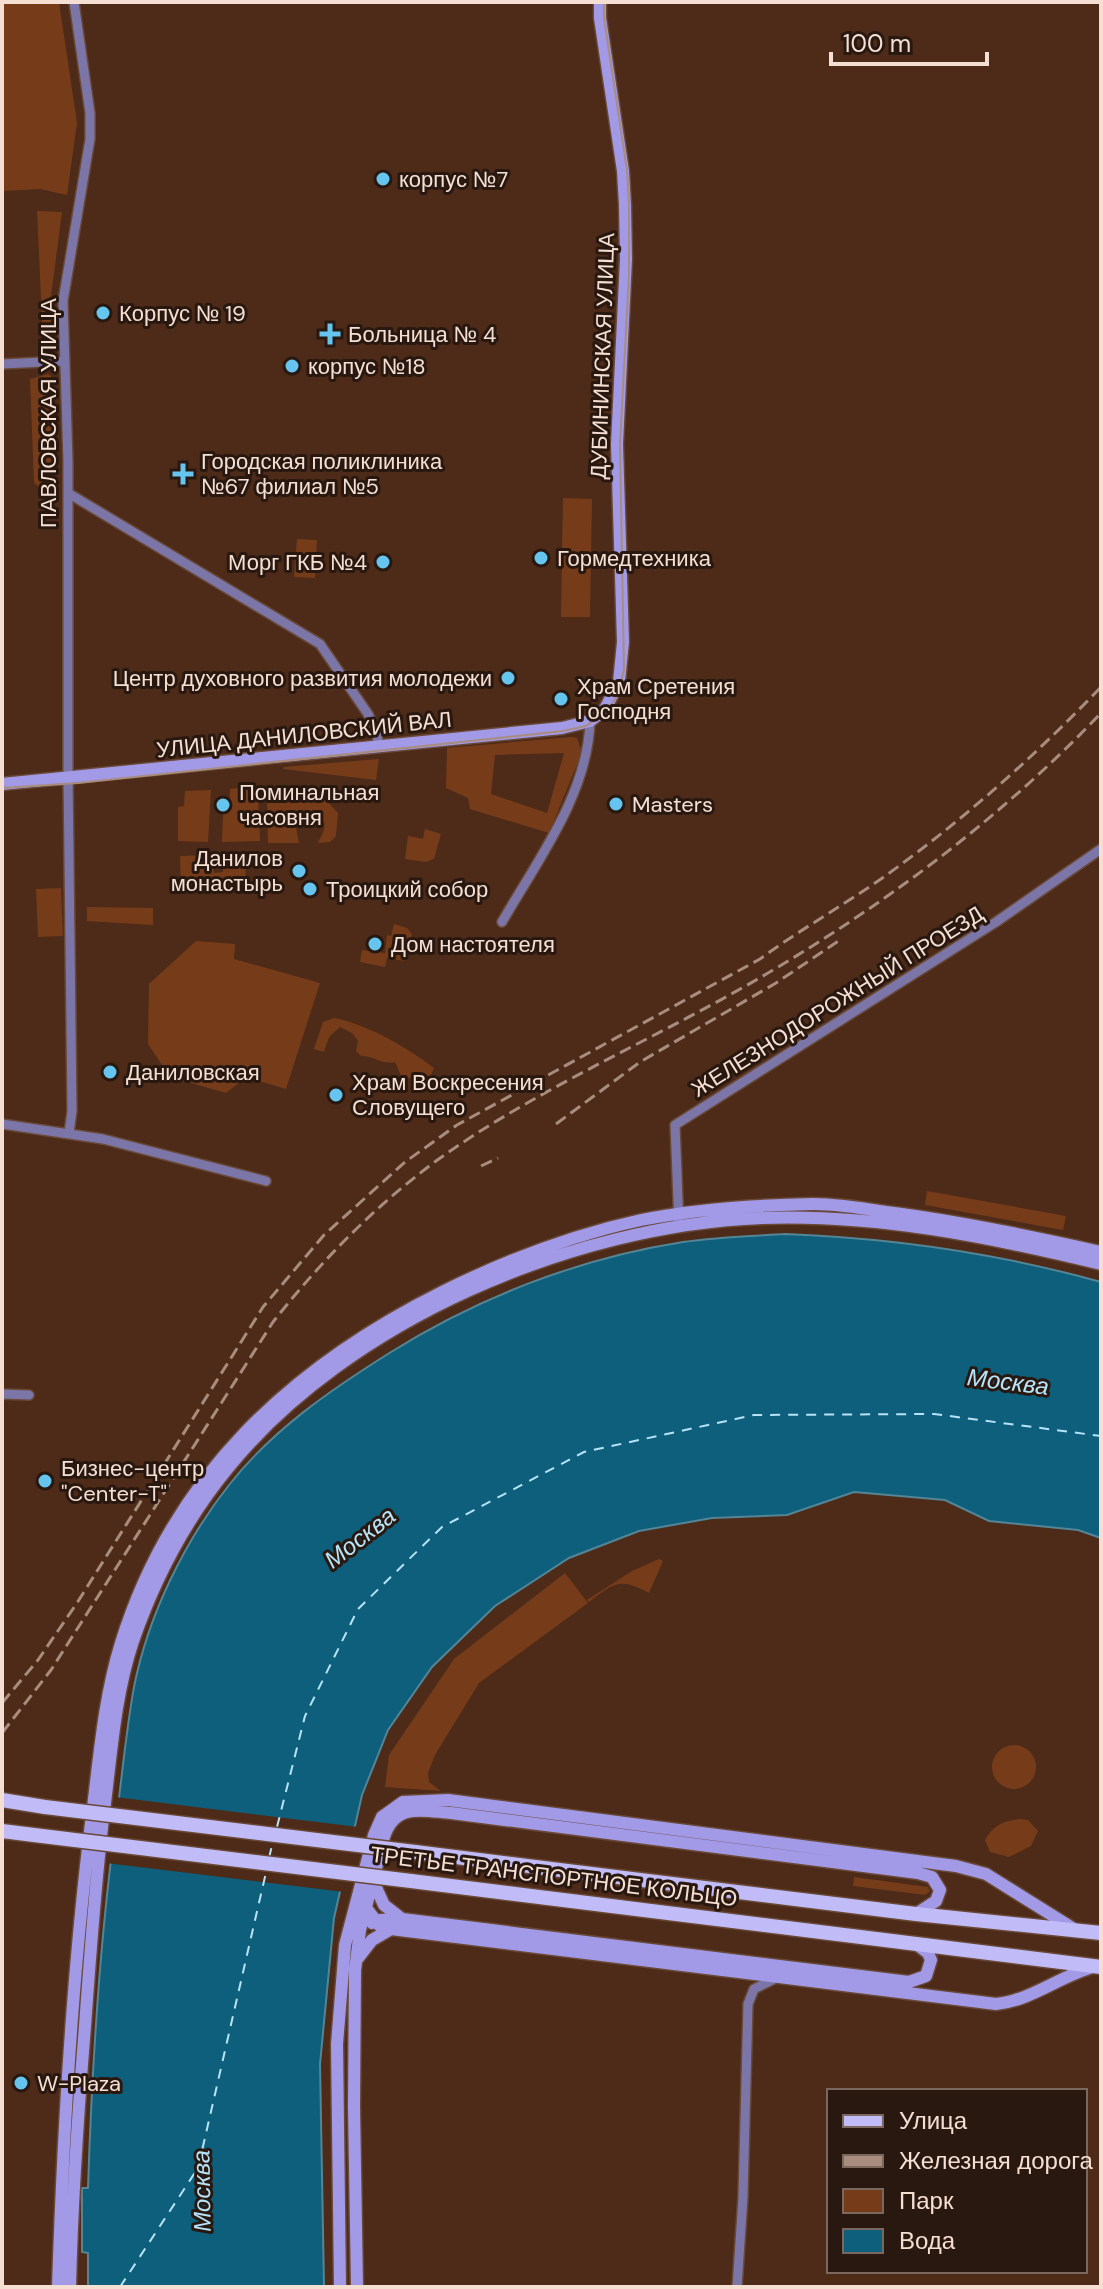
<svg xmlns="http://www.w3.org/2000/svg" width="1103" height="2289" viewBox="0 0 1103 2289" font-family="'DM Sans',sans-serif">
  <style>
    .green { fill: #763c1a; fill-rule: evenodd }
    .water { fill: #0e5f7c; stroke: #538596; stroke-width: 2 }
    .pier { fill: #4d2b18 }
    .lines { fill: none; stroke-linecap: round; stroke-linejoin: round }
    .ferry { stroke: #b7e3f8; stroke-width: 2; stroke-dasharray: 10 8; stroke-linecap: butt }
    .street-casing { stroke: #684836; stroke-width: 12 }
    .secondary-casing { stroke: #684836; stroke-width: 15 }
    .primary-casing { stroke: #684836; stroke-width: 17 }
    .street { stroke: #7b76a7; stroke-width: 9 }
    .secondary { stroke: #a299e7; stroke-width: 12 }
    .primary { stroke: #c1bbf8; stroke-width: 14 }
    .tram { stroke: #a88c7d; stroke-width: 2 }
    .rail { stroke: #a88c7d; stroke-width: 3; stroke-dasharray: 12 6; stroke-linecap: butt }
    .primary-bridge-casing { stroke: #684836; stroke-width: 17; stroke-linecap: butt }
    .primary-bridge { stroke: #c1bbf8; stroke-width: 14 }
    .poi-dot { fill: #65c5ee; stroke: #281810; stroke-width: 3 }
    .labels { text-anchor: middle; stroke-width: 6; stroke-linejoin: round; paint-order: stroke }
    .poi-label { font-size: 22px; fill: #f5dfd3; stroke: #281810; text-anchor: start }
    .street-label { font-size: 22px; fill: #f5dfd3; stroke: #281810 }
    .water-label { font-size: 24px; font-style: italic; fill: #b7e3f8; stroke: #281810 }
  </style>
  <rect width="100%" height="100%" fill="#4d2b18"/>
  <path class="green" d="M 2,2 L 59,2 L 77,123 L 67,195 L 40,189 L 2,191 Z
    M 37,211 L 62,212 L 50,304 L 52,341 L 43,341 Z
    M 48,374 L 51,376 L 54,483 L 51,487 L 39,487 L 34,483 L 30,379 Z
    M 563,498 L 592,499 L 590,617 L 561,617 Z
    M 297,539 L 317,540 L 315,578 L 294,577 Z
    M 571,737 L 577,738 L 582,752 L 549,833 L 470,809 L 468,798 L 446,788 L 447,748 ZM 564,753 L 547,813 L 491,794 L 495,755 Z
    M 379,759 L 376,780 L 283,769 L 284,767 Z
    M 250,787 L 258,791 L 260,841 L 222,842 L 223,814 L 229,813 L 230,789 Z
    M 211,790 L 208,842 L 178,841 L 178,807 L 184,806 L 185,791 Z
    M 286,793 L 326,800 L 338,813 L 336,836 L 330,842 L 318,843 C 323,832 330,824 317,813 C 291,810 295,824 299,843 L 268,843 L 267,801 L 285,802 Z
    M 425,829 L 441,834 L 434,859 L 426,862 L 405,859 L 408,836 L 423,839 Z
    M 245,854 L 246,885 L 181,887 L 180,856 L 213,855 L 214,873 L 223,872 L 222,855 Z
    M 61,888 L 63,936 L 38,937 L 36,889 Z
    M 87,907 L 153,908 L 153,925 L 87,921 Z
    M 394,924 L 407,928 L 412,934 L 404,961 L 387,958 L 385,967 L 360,962 L 362,950 L 385,953 L 387,935 L 391,936 Z
    M 196,941 L 235,944 L 234,959 L 320,983 L 286,1089 L 246,1077 L 226,1093 L 170,1077 L 148,1044 L 149,984 Z
    M 334,1018 C 367,1024 408,1048 434,1068 L 430,1077 L 424,1074 L 416,1078 L 402,1078 L 395,1062 C 380,1065 375,1056 361,1056 L 356,1051 L 358,1041 L 352,1033 L 340,1027 L 329,1037 L 324,1052 L 314,1049 L 323,1022 Z
    M 927,1191 L 1066,1216 L 1063,1230 L 925,1205 Z
    M 659,1559 L 663,1561 L 649,1593 C 619,1577 614,1583 589,1602 L 587,1600 L 632,1571 Z
    M 565,1573 L 588,1603 L 479,1683 L 435,1755 L 428,1773 L 429,1782 L 441,1791 L 385,1787 L 389,1755 L 454,1659 Z
    M992 1767a22 22 0 1 1 44 0a22 22 0 1 1-44 0Z
    M 1020,1819 L 1028,1820 L 1038,1831 L 1031,1846 L 1009,1857 L 990,1852 L 985,1840 C 994,1825 1003,1821 1020,1819 Z
    M 854,1877 L 928,1887 L 930,1891 L 925,1895 L 853,1886 Z"/>
  <path class="water" d="M 785,1234 C 892,1238 997,1253 1101,1282 L 1101,1538 L 1078,1530 L 989,1521 L 945,1500 L 854,1492 L 787,1515 L 712,1518 L 639,1531 L 569,1558 L 495,1606 L 432,1667 L 388,1730 L 362,1795 L 334,1918 L 320,2064 L 324,2287 L 88,2287 L 88,2253 L 82,2252 L 82,2188 L 88,2188 C 92,2066 99,1943 116,1822 C 122,1777 126,1731 134,1687 C 148,1616 184,1542 229,1485 C 273,1429 332,1389 391,1352 C 479,1297 580,1258 683,1242 C 716,1237 751,1236 785,1234 Z"/>
  <path class="pier" d="M 115,1797 L 358,1827 L 344,1892 L 106,1863 Z"/>
  <g class="lines">
    <path class="ferry" d="M 277,1827 L 305,1716 L 358,1609 L 442,1527 L 584,1452 L 754,1415 L 934,1414 L 1101,1436
      M 269,1858 L 273,1841
      M 120,2287 L 198,2168 L 267,1868"/>
    <g class="street-casing">
      <path id="street" d="M 2,364 L 65,361
        M 68,493 L 320,644 L 368,714 L 376,731 L 379,746
        M 502,922 C 537,861 588,794 590,721
        M 2,1124 L 103,1139 L 266,1181
        M 69,1133 L 72,1111 L 68,776 L 68,462 L 63,301 L 90,139 L 90,113 L 74,2
        M 679,1226 L 675,1125 L 996,922 L 1101,849
        M 2,1394 L 29,1395
        M 737,2287 L 743,2197 L 748,2004 L 754,1989 L 776,1978"/>
    </g>
    <g class="secondary-casing">
      <path id="secondary" d="M 2,784 L 562,728 L 590,721 L 605,709 L 619,682 L 623,642 L 617,444 L 626,259 L 625,205 L 623,171 L 600,18 L 600,2
        M 373,1881 L 384,1905 L 402,1919
        M 363,1904 L 379,1925 L 391,1929 L 996,2004 C 1030,2001 1060,1976 1093,1967
        M 372,1923 L 380,1920 L 402,1919 L 909,1982 L 926,1976 L 931,1960 L 928,1953 L 915,1943
        M 358,1958 L 372,1940 L 391,1929
        M 58,2287 C 63,2133 72,1976 91,1823 C 99,1763 103,1701 121,1643 C 173,1476 291,1367 444,1291 C 507,1260 572,1235 641,1220 C 697,1209 757,1205 813,1204 C 838,1204 862,1208 886,1212 C 959,1221 1030,1236 1101,1252
        M 70,2287 C 72,2200 78,2113 85,2026 C 90,1956 95,1887 103,1819 C 111,1759 114,1698 133,1641 C 155,1578 186,1519 228,1468 C 348,1320 574,1225 762,1218 C 877,1214 990,1237 1101,1264
        M 340,2287 L 337,2044 L 345,1945 L 374,1835 L 382,1817 L 403,1802 L 448,1800 L 956,1866 L 986,1874 L 1074,1929
        M 357,2287 L 354,2107 L 355,1970 L 360,1930 L 384,1837 C 395,1802 423,1811 451,1813 L 918,1873 L 932,1877 L 940,1890 L 936,1901 L 916,1914"/>
    </g>
    <g class="primary-casing">
      <path id="primary" d="M 2,1800 L 45,1807
        M 2,1831 L 42,1836
        M 415,1852 L 916,1914 L 1101,1933
        M 411,1881 L 1101,1967"/>
    </g>
    <use href="#street" class="street"/>
    <use href="#secondary" class="secondary"/>
    <use href="#primary" class="primary"/>
    <path class="tram" d="M 2,788 L 78,783 L 563,731 L 586,726 L 607,711 L 617,696 L 624,670 L 620,444 L 629,275 L 629,204 L 627,170 L 604,18 L 604,2"/>
    <path class="rail" d="M 556,1124 L 640,1062 L 776,983 L 840,940
      M 481,1166 L 498,1158
      M 2,1703 L 38,1660 L 77,1603 L 263,1307 L 324,1235 L 405,1162 L 457,1125 L 760,959 C 798,931 839,908 878,881 C 959,824 1033,758 1101,687
      M 2,1733 L 51,1670 L 273,1322 C 321,1261 374,1207 436,1161 C 537,1088 660,1037 768,973 C 890,901 1003,816 1101,713"/>
    <g class="primary-bridge-casing">
      <path id="primary-bridge" d="M 45,1807 L 415,1852
        M 42,1836 L 411,1881"/>
    </g>
    <use href="#primary-bridge" class="primary-bridge"/>
  </g>
  <g class="poi-dot">
    <circle cx="383" cy="179" r="8"/>
    <circle cx="103" cy="313" r="8"/>
    <path d="M326 322h8v8h8v8h-8v8h-8v-8h-8v-8h8z"/>
    <circle cx="292" cy="366" r="8"/>
    <path d="M179 462h8v8h8v8h-8v8h-8v-8h-8v-8h8z"/>
    <circle cx="541" cy="558" r="8"/>
    <circle cx="383" cy="562" r="8"/>
    <circle cx="508" cy="678" r="8"/>
    <circle cx="561" cy="699" r="8"/>
    <circle cx="616" cy="804" r="8"/>
    <circle cx="223" cy="805" r="8"/>
    <circle cx="299" cy="871" r="8"/>
    <circle cx="310" cy="889" r="8"/>
    <circle cx="375" cy="944" r="8"/>
    <circle cx="110" cy="1072" r="8"/>
    <circle cx="336" cy="1095" r="8"/>
    <circle cx="45" cy="1481" r="8"/>
    <circle cx="21" cy="2083" r="8"/>
  </g>
  <g class="labels">
    <g class="poi-label">
      <text x="399" y="187">корпус №7</text>
      <text x="119" y="321">Корпус № 19</text>
      <text x="348" y="342">Больница № 4</text>
      <text x="308" y="374">корпус №18</text>
      <text x="201" y="469">Городская поликлиника<tspan x="201" dy="25">№67 филиал №5</tspan></text>
      <text x="557" y="566">Гормедтехника</text>
      <text x="367" y="570" text-anchor="end">Морг ГКБ №4</text>
      <text x="492" y="686" text-anchor="end">Центр духовного развития молодежи</text>
      <text x="577" y="694">Храм Сретения<tspan x="577" dy="25">Господня</tspan></text>
      <text x="239" y="800">Поминальная<tspan x="239" dy="25">часовня</tspan></text>
      <text x="632" y="812">Masters</text>
      <text x="283" y="866" text-anchor="end">Данилов<tspan x="283" dy="25">монастырь</tspan></text>
      <text x="326" y="897">Троицкий собор</text>
      <text x="391" y="952">Дом настоятеля</text>
      <text x="126" y="1080">Даниловская</text>
      <text x="352" y="1090">Храм Воскресения<tspan x="352" dy="25">Словущего</tspan></text>
      <text x="61" y="1476">Бизнес-центр<tspan x="61" dy="25">"Center-T"</tspan></text>
      <text x="37" y="2091">W-Plaza</text>
    </g>
    <g class="street-label">
      <text transform="translate(602 356) rotate(-88)" y="8">ДУБИНИНСКАЯ УЛИЦА</text>
      <text transform="translate(48 413) rotate(-90)" y="8">ПАВЛОВСКАЯ УЛИЦА</text>
      <text transform="translate(304 734) rotate(-6)" y="8">УЛИЦА ДАНИЛОВСКИЙ ВАЛ</text>
      <text transform="translate(837 1001) rotate(-32)" y="8">ЖЕЛЕЗНОДОРОЖНЫЙ ПРОЕЗД</text>
      <text transform="translate(554 1876) rotate(7)" y="8">ТРЕТЬЕ ТРАНСПОРТНОЕ КОЛЬЦО</text>
    </g>
    <g class="water-label">
      <text transform="translate(1008 1382) rotate(7)" y="8">Москва</text>
      <text transform="translate(360 1538) rotate(-38)" y="8">Москва</text>
      <text transform="translate(202 2191) rotate(-91)" y="8">Москва</text>
    </g>
  </g>
  <rect width="1103" height="2289" fill="none" stroke="#f5dfd3" stroke-width="8"/>
  <rect x="827" y="2089" width="260" height="184" fill="#281810" stroke="#7a685e" stroke-width="2"/>
  <rect x="843" y="2115" width="40" height="12" fill="#c1bbf8" stroke="#7a685e" stroke-width="2"/>
  <text x="899" y="2129" font-size="24" fill="#f5dfd3">Улица</text>
  <rect x="843" y="2155" width="40" height="12" fill="#a88c7d" stroke="#7a685e" stroke-width="2"/>
  <text x="899" y="2169" font-size="24" fill="#f5dfd3">Железная дорога</text>
  <rect x="843" y="2189" width="40" height="24" fill="#763c1a" stroke="#7a685e" stroke-width="2"/>
  <text x="899" y="2209" font-size="24" fill="#f5dfd3">Парк</text>
  <rect x="843" y="2229" width="40" height="24" fill="#0e5f7c" stroke="#7a685e" stroke-width="2"/>
  <text x="899" y="2249" font-size="24" fill="#f5dfd3">Вода</text>
  <path d="M831 52v12h156v-12" fill="none" stroke="#f5dfd3" stroke-width="4"/>
  <text x="843" y="52" font-size="24" fill="#f5dfd3" stroke="#281810" stroke-width="6" paint-order="stroke">100 m</text>
</svg>
